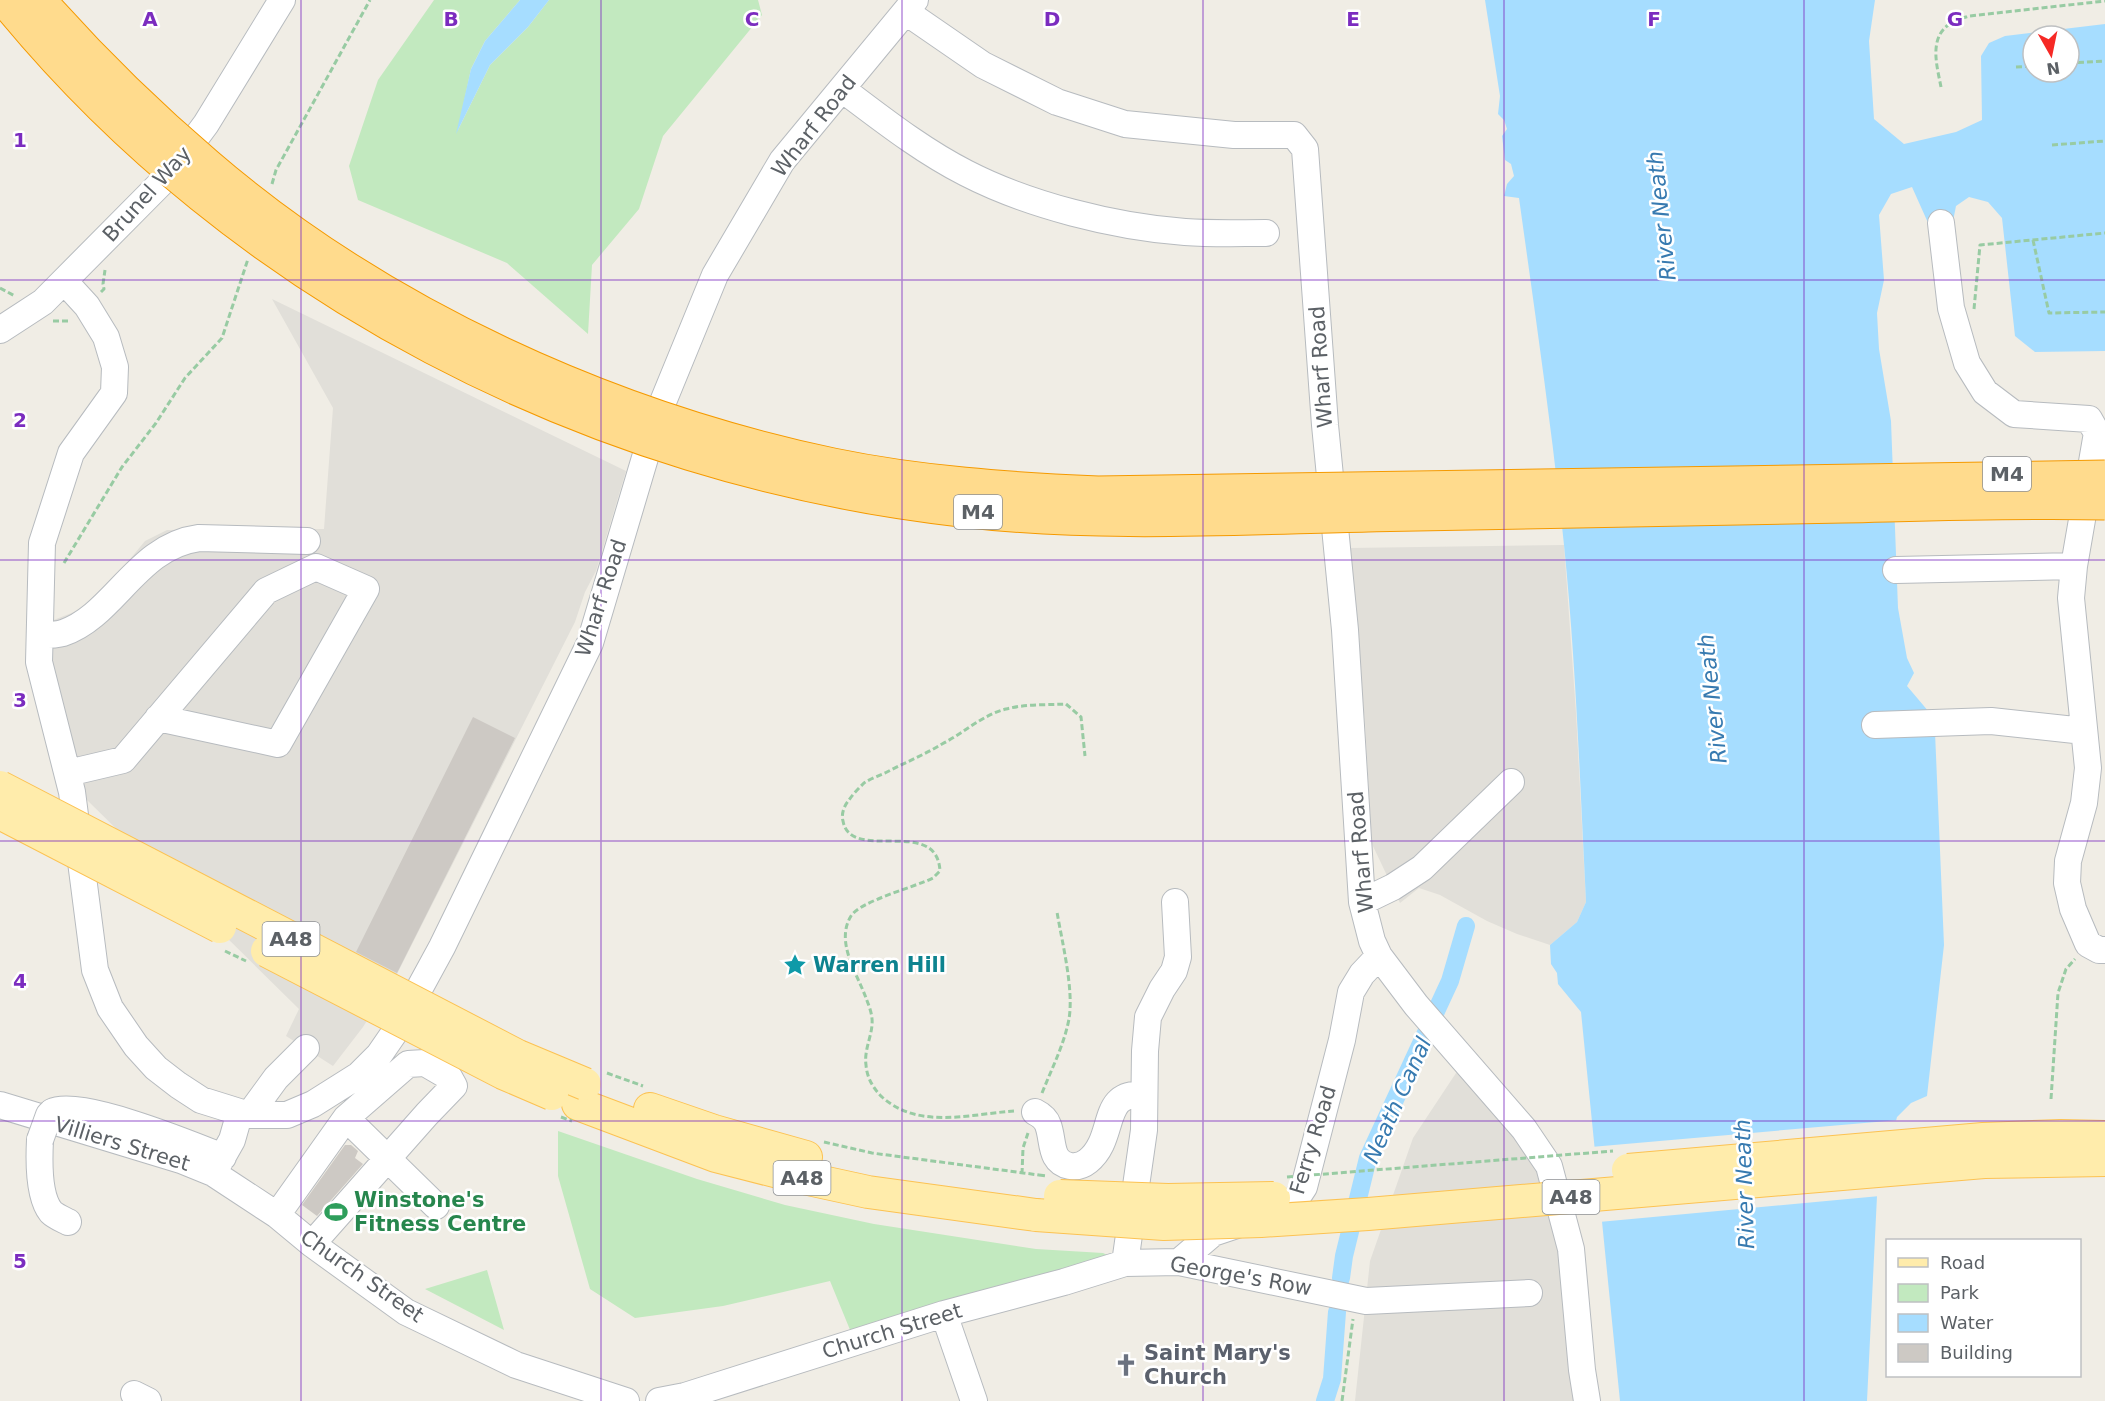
<svg xmlns="http://www.w3.org/2000/svg" width="2105" height="1401" viewBox="0 0 2105 1401" font-family="'DejaVu Sans',sans-serif">
  <style>
    .industrial { fill: #e1dfd9 }
    .green { fill: #c2e9bf }
    .water { fill: #a6ddff; fill-rule: evenodd }
    .pier { fill: #f0ede5 }
    .lines { fill: none; stroke-linecap: round; stroke-linejoin: round }
    .canal { stroke: #a6ddff; stroke-width: 18 }
    .building { fill: #cdc9c4 }
    .minor-casing { stroke: #b7bbbf; stroke-width: 28 }
    .major-casing { stroke: #fcc252; stroke-width: 34 }
    .path { stroke: #98cba3; stroke-width: 3; stroke-dasharray: 6 3; stroke-linecap: butt }
    .minor { stroke: #fff; stroke-width: 26 }
    .major { stroke: #ffecab; stroke-width: 32 }
    .minor-bridge-casing { stroke: #b7bbbf; stroke-width: 28; stroke-linecap: butt }
    .major-bridge-casing { stroke: #fcc252; stroke-width: 34; stroke-linecap: butt }
    .highway-bridge-casing { stroke: #f59a00; stroke-width: 35; stroke-linecap: butt }
    .path-bridge { stroke: #98cba3; stroke-width: 3; stroke-dasharray: 6 3; stroke-linecap: butt }
    .minor-bridge { stroke: #fff; stroke-width: 26 }
    .major-bridge { stroke: #ffecab; stroke-width: 32 }
    .highway-bridge { stroke: #ffdb8d; stroke-width: 33 }
    .grid { fill: none; stroke: #7b2cbf; stroke-width: 1.5; stroke-opacity: 0.55 }
    .labels { text-anchor: middle; stroke-width: 5; stroke-linejoin: round; paint-order: stroke }
    .shield { fill: #fff; stroke: #8d9094; stroke-width: 1.5 }
    .shield-label { font-size: 20px; font-weight: bold; fill: #5c6166 }
    .street-label { font-size: 21px; fill: #5c6166; stroke: #fff }
    .culture-label { font-size: 21px; font-weight: bold; fill: #0d838f; stroke: #fff; text-anchor: start }
    .leisure-label { font-size: 21px; font-weight: bold; fill: #27864d; stroke: #fff; text-anchor: start }
    .worship-label { font-size: 21px; font-weight: bold; fill: #5b616d; stroke: #fff; text-anchor: start }
    .water-label { font-size: 22px; font-style: italic; fill: #377ab0; stroke: #fff }
    .grid-label { font-size: 20px; text-anchor: middle; font-weight: bold; fill: #7b2cbf; stroke: #fff; stroke-width: 5; stroke-linejoin: round; paint-order: stroke }
  </style>
  <rect width="100%" height="100%" fill="#f0ede5"/>
  <path class="industrial" d="M 272,299 L 626,471 L 596,571 L 585,592 L 575,622 L 397,974 L 363,1027 L 333,1066 L 286,1036 L 299,1009 L 86,799 L 46,651 L 46,623 L 92,605 L 145,541 L 167,530 L 324,529 L 333,408 Z
    M 1564,545 L 1576,713 L 1586,902 L 1577,922 L 1550,945 L 1517,934 L 1487,921 L 1440,895 L 1419,888 L 1400,903 L 1372,844 L 1365,723 L 1349,548 Z
    M 1458,1070 L 1540,1166 L 1561,1223 L 1578,1401 L 1355,1401 L 1370,1261 L 1413,1138 Z"/>
  <path class="green" d="M 434,0 L 520,0 L 485,41 L 471,69 L 458,130 L 490,65 L 528,27 L 549,0 L 758,0 L 762,15 L 663,136 L 639,209 L 592,265 L 588,334 L 507,263 L 358,200 L 349,166 L 378,80 Z
    M 558,1131 L 697,1179 L 785,1205 L 874,1224 L 1036,1249 L 1103,1253 L 1125,1263 L 855,1342 L 830,1281 L 723,1306 L 635,1318 L 590,1289 L 558,1176 Z
    M 487,1270 L 504,1330 L 425,1289 Z"/>
  <path class="water" d="M 520,0 L 549,0 L 528,27 L 490,65 L 456,134 L 471,69 L 485,41 Z
    M 1485,0 L 1875,0 L 1869,41 L 1874,119 L 1904,144 L 1956,132 L 1982,120 L 1981,56 L 1989,43 L 2005,36 L 2105,24 L 2105,351 L 2035,352 L 2015,336 L 2002,218 L 1988,202 L 1969,197 L 1956,206 L 1953,221 L 1929,225 L 1912,187 L 1891,194 L 1879,215 L 1884,280 L 1877,313 L 1879,349 L 1891,421 L 1898,608 L 1907,658 L 1914,673 L 1907,686 L 1929,712 L 1935,732 L 1944,945 L 1927,1096 L 1911,1103 L 1897,1117 L 1877,1196 L 1867,1401 L 1620,1401 L 1581,1012 L 1558,984 L 1557,973 L 1551,964 L 1550,945 L 1577,922 L 1586,902 C 1580,783 1576,663 1564,545 C 1552,429 1535,313 1519,198 L 1504,196 L 1507,184 L 1514,176 L 1511,164 L 1505,160 L 1502,136 L 1507,129 L 1504,120 L 1498,114 L 1500,96 ZM 2033,36 L 2069,36 L 2069,72 L 2033,72 Z"/>
  <path class="pier" d="M 1899,1120 L 1880,1196 L 1599,1222 L 1591,1147 Z"/>
  <g class="lines">
    <path class="canal" d="M 1341,1278 L 1344,1256 L 1368,1158 L 1450,981 L 1466,926
      M 1325,1401 L 1332,1379 L 1337,1312"/>
  </g>
  <path class="building" d="M 473,717 L 515,738 L 397,973 L 356,952 Z
    M 345,1145 L 351,1145 L 358,1151 L 355,1158 L 363,1164 L 317,1216 L 302,1205 Z"/>
  <g class="lines">
    <g class="minor-casing">
      <path id="minor" d="M 906,12 L 983,65 L 1057,102 L 1125,124 L 1234,135 L 1294,135 L 1305,149 L 1325,425 L 1345,630 L 1362,902 L 1372,941 L 1379,956 L 1416,1005 L 1524,1129 L 1549,1166 L 1571,1249 L 1582,1370 L 1587,1401
        M 842,89 C 882,119 921,150 966,173 C 1028,205 1115,227 1185,232 C 1212,234 1239,233 1266,233
        M 1941,223 L 1951,308 L 1967,363 L 1985,392 L 2014,414 L 2089,419 L 2097,433 L 2074,566 L 2071,598 L 2088,768 L 2084,803 L 2068,861 L 2067,883 L 2073,909 L 2088,944 L 2099,950 L 2105,950
        M 65,282 L 87,306 L 106,337 L 115,367 L 114,393 L 71,453 L 42,543 L 39,662 L 72,792 L 95,970 L 110,1008 L 136,1046 L 156,1068 L 178,1085 L 201,1100 L 249,1115 L 287,1115 L 313,1104 L 359,1075 L 379,1055 L 399,1026 L 442,947 L 590,643 L 658,414 L 715,275 L 782,161 L 915,0
        M 0,330 L 43,302 L 166,178 L 206,124 L 282,0
        M 1896,570 L 2074,566
        M 40,635 C 47,635 56,635 63,633 C 114,616 137,546 199,538 L 307,541
        M 1875,725 L 1991,721 L 2084,731
        M 68,773 L 123,760 L 266,591 L 316,567 L 366,589 L 278,744 L 158,718
        M 1362,902 L 1393,887 L 1422,868 L 1511,782
        M 0,1105 L 181,1160 L 213,1173 L 277,1215 L 312,1244 L 406,1312 L 516,1365 L 626,1401
        M 52,1112 C 78,1098 193,1145 223,1157
        M 1035,1112 C 1041,1115 1046,1119 1048,1125 C 1054,1141 1049,1162 1070,1166 C 1076,1167 1083,1165 1088,1161 C 1117,1138 1099,1090 1144,1095
        M 249,1115 L 276,1078 L 306,1048
        M 346,1118 L 436,1206
        M 40,1140 C 39,1159 38,1196 51,1212 C 55,1216 62,1219 68,1222
        M 215,1170 L 232,1140 L 240,1112
        M 277,1215 L 346,1118 L 408,1064 L 425,1063 L 449,1077 L 454,1086 L 427,1114 L 312,1244
        M 1179,1262 L 1213,1233 L 1291,1207 L 1304,1187 L 1342,1040 L 1351,992 L 1362,974 L 1379,956
        M 1125,1263 L 1144,1130 L 1145,1051 L 1148,1017 L 1162,989 L 1174,971 L 1178,957 L 1175,902
        M 944,1314 L 974,1401
        M 134,1394 L 148,1401
        M 659,1401 L 685,1396 L 944,1314 L 1064,1282 L 1125,1263 L 1179,1262 L 1366,1301 L 1529,1293"/>
    </g>
    <g class="major-casing">
      <path id="major" d="M 578,1104 L 716,1156 L 790,1175 L 868,1192 L 1036,1215
        M 650,1109 L 714,1131 L 806,1157"/>
    </g>
    <path class="path" d="M 2069,63 L 2105,61
      M 2016,67 L 2033,66
      M 1941,87 C 1937,66 1928,37 1951,23 C 1956,20 1963,18 1969,16 L 2105,1
      M 2052,145 L 2105,141
      M 272,184 L 276,170 L 370,0
      M 2033,240 L 2049,313 L 2105,312
      M 0,288 L 15,296
      M 101,292 L 104,289 L 103,284 L 105,270
      M 1974,309 L 1980,245 L 2105,233
      M 53,321 L 70,321
      M 64,563 L 122,467 L 156,423 L 185,378 L 222,338 L 248,259
      M 607,1073 L 643,1086
      M 1042,1093 C 1052,1068 1064,1045 1069,1019 C 1074,989 1062,942 1057,912
      M 2051,1099 L 2058,993 L 2066,969 L 2075,959
      M 1014,1111 C 970,1114 919,1130 882,1097 C 873,1088 867,1078 866,1065 C 864,1051 871,1038 872,1025 C 873,1015 869,1006 866,998 C 857,973 835,942 851,916 C 860,901 915,887 933,878 L 940,871 C 937,815 851,864 843,821 C 841,814 844,806 849,800 C 853,794 859,788 864,783 C 870,779 878,776 885,773 C 904,763 924,755 942,744 C 964,733 982,715 1006,709 C 1025,704 1047,705 1066,704 L 1081,717 L 1085,756
      M 824,1142 L 872,1153 L 1039,1175
      M 1022,1174 L 1023,1148 L 1028,1133
      M 1342,1401 L 1353,1319"/>
    <use href="#minor" class="minor"/>
    <use href="#major" class="major"/>
    <g class="minor-bridge-casing">
      <path id="minor-bridge" d="M 40,1140 L 49,1115 L 52,1112"/>
    </g>
    <g class="major-bridge-casing">
      <path id="major-bridge" d="M 0,787 L 518,1056 L 585,1084
        M 0,813 L 220,927
        M 267,951 L 503,1073 L 552,1094
        M 1628,1170 L 1983,1139 L 2061,1136 L 2105,1137
        M 1060,1196 L 1168,1200 L 1274,1198
        M 1036,1215 L 1164,1224 L 1261,1221 L 1368,1214 L 1984,1162 L 2105,1160"/>
    </g>
    <g class="highway-bridge-casing">
      <path id="highway-bridge" d="M 5,0 C 239,288 594,469 961,510 C 1096,526 1233,518 1368,515 C 1527,512 1686,508 1844,506 C 1931,504 2018,501 2105,503
        M 39,0 C 91,59 147,114 207,165 C 381,315 610,418 833,465 C 920,483 1009,489 1098,493 L 2105,477"/>
    </g>
    <path class="path-bridge" d="M 225,951 L 246,961
      M 561,1117 L 572,1121
      M 1039,1175 L 1047,1176
      M 1287,1177 L 1613,1151"/>
    <use href="#minor-bridge" class="minor-bridge"/>
    <use href="#major-bridge" class="major-bridge"/>
    <use href="#highway-bridge" class="highway-bridge"/>
  </g>
  <path class="grid" d="M 301,0 L 301,1401M 601,0 L 601,1401M 902,0 L 902,1401M 1203,0 L 1203,1401M 1504,0 L 1504,1401M 1804,0 L 1804,1401M 0,280 L 2105,280M 0,560 L 2105,560M 0,841 L 2105,841M 0,1121 L 2105,1121"/>
  <defs>
    <g id="sight-bare" transform="scale(1.8)"><path d="M0-6L1.8-2.2L6-1.7L2.9 1.2L3.7 5.4L0 3.3L-3.7 5.4L-2.9 1.2L-6-1.7L-1.8-2.2Z" fill="#0f9aa8" stroke="#fff" stroke-width="2.5" paint-order="stroke"/></g>
    <g id="stadium-bare" transform="scale(1.8)"><path d="M0-5a6.5 5 0 1 0 0 10a6.5 5 0 1 0 0-10ZM-3.5-1.8h7v3.6h-7Z" fill="#2e9e5b" stroke="#fff" stroke-width="2.5" paint-order="stroke"/></g>
    <g id="church-bare" transform="scale(1.8)"><path d="M-1.2-6h2.4v3.5h3.3v2.4h-3.3V6h-2.4V-.1h-3.3v-2.4h3.3Z" fill="#6b7280" stroke="#fff" stroke-width="2.5" paint-order="stroke"/></g>
  </defs>
  <g fill-rule="evenodd">
    <use href="#sight-bare" x="795" y="965"/>
    <use href="#stadium-bare" x="336" y="1212"/>
    <use href="#church-bare" x="1126" y="1365"/>
  </g>
  <g class="labels">
    <g class="shield">
      <rect x="1983" y="457" width="48" height="34" rx="4.5"/>
      <rect x="954" y="495" width="48" height="34" rx="4.5"/>
      <rect x="262.5" y="922" width="57" height="34" rx="4.5"/>
      <rect x="773.5" y="1161" width="57" height="34" rx="4.5"/>
      <rect x="1542.5" y="1180" width="57" height="34" rx="4.5"/>
    </g>
    <g class="shield-label">
      <text x="2007" y="481">M4</text>
      <text x="978" y="519">M4</text>
      <text x="291" y="946">A48</text>
      <text x="802" y="1185">A48</text>
      <text x="1571" y="1204">A48</text>
    </g>
    <g class="street-label">
      <text transform="translate(814 126) rotate(-52)" y="7">Wharf Road</text>
      <text transform="translate(147 194) rotate(-48)" y="7">Brunel Way</text>
      <text transform="translate(1321 367) rotate(-94)" y="7">Wharf Road</text>
      <text transform="translate(601 598) rotate(-72)" y="7">Wharf Road</text>
      <text transform="translate(1361 852) rotate(-95)" y="7">Wharf Road</text>
      <text transform="translate(1313 1140) rotate(-73)" y="7">Ferry Road</text>
      <text transform="translate(122 1144) rotate(17)" y="7">Villiers Street</text>
      <text transform="translate(362 1276) rotate(35)" y="7">Church Street</text>
      <text transform="translate(1241 1276) rotate(10)" y="7">George's Row</text>
      <text transform="translate(892 1331) rotate(-17)" y="7">Church Street</text>
    </g>
    <g class="culture-label">
      <text x="813" y="972">Warren Hill</text>
    </g>
    <g class="leisure-label">
      <text x="354" y="1207">Winstone's<tspan x="354" dy="24">Fitness Centre</tspan></text>
    </g>
    <g class="worship-label">
      <text x="1144" y="1360">Saint Mary's<tspan x="1144" dy="24">Church</tspan></text>
    </g>
    <g class="water-label">
      <text transform="translate(1661 216) rotate(-96)" y="8">River Neath</text>
      <text transform="translate(1712 699) rotate(-96)" y="8">River Neath</text>
      <text transform="translate(1397 1100) rotate(-66)" y="8">Neath Canal</text>
      <text transform="translate(1744 1184) rotate(-92)" y="8">River Neath</text>
    </g>
  </g>
  <g class="grid-label">
    <text x="150" y="26">A</text>
    <text x="451" y="26">B</text>
    <text x="752" y="26">C</text>
    <text x="1052" y="26">D</text>
    <text x="1353" y="26">E</text>
    <text x="1654" y="26">F</text>
    <text x="1955" y="26">G</text>
    <text x="20" y="147">1</text>
    <text x="20" y="427">2</text>
    <text x="20" y="707">3</text>
    <text x="20" y="988">4</text>
    <text x="20" y="1268">5</text>
  </g>
  <rect x="1886" y="1239" width="195" height="138" fill="#ffffff" stroke="#bec0c2" stroke-width="1.5"/>
  <rect x="1898" y="1258" width="30" height="9" fill="#ffecab" stroke="#bec0c2" stroke-width="1.5"/>
  <text x="1940" y="1269" font-size="18" fill="#5c6166">Road</text>
  <rect x="1898" y="1284" width="30" height="18" fill="#c2e9bf" stroke="#bec0c2" stroke-width="1.5"/>
  <text x="1940" y="1299" font-size="18" fill="#5c6166">Park</text>
  <rect x="1898" y="1314" width="30" height="18" fill="#a6ddff" stroke="#bec0c2" stroke-width="1.5"/>
  <text x="1940" y="1329" font-size="18" fill="#5c6166">Water</text>
  <rect x="1898" y="1344" width="30" height="18" fill="#cdc9c4" stroke="#bec0c2" stroke-width="1.5"/>
  <text x="1940" y="1359" font-size="18" fill="#5c6166">Building</text>
  <g transform="translate(2051 54) rotate(171)"><circle r="28" fill="#ffffff" stroke="#bec0c2" stroke-width="1.5"/>
  <path d="M0-4.5L10 22L0 15L-10 22Z" fill="#f62925"/>
  <text y="-9" font-size="16" font-weight="bold" text-anchor="middle" fill="#5c6166">N</text>
  </g>
</svg>
